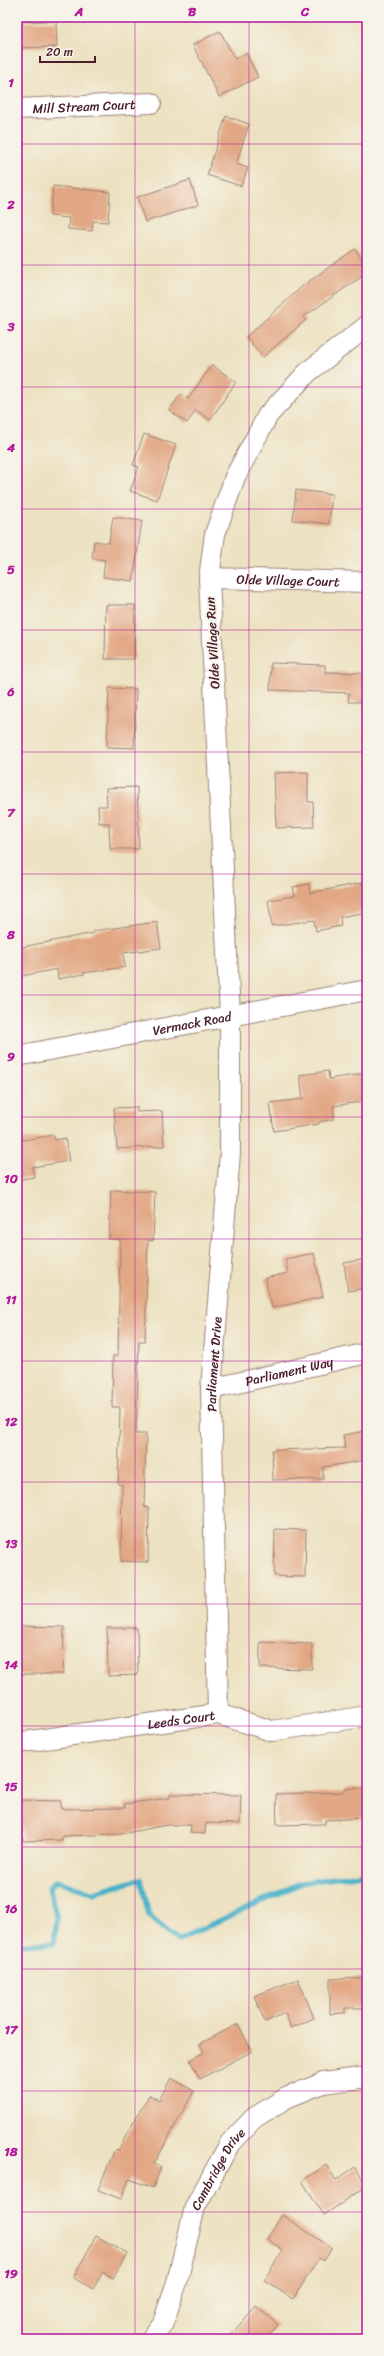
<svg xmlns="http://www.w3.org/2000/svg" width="384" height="2356" viewBox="0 0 384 2356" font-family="Sriracha,sans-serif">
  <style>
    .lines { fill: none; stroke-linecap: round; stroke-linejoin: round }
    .stream { stroke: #4ab2c9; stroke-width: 5.5 }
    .building { fill: #e2a784 }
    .street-casing { stroke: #9b8076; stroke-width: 22 }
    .street { stroke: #fff; stroke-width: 20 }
    .grid { fill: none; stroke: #b5179e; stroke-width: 1; stroke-opacity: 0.55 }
    .labels { text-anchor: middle; stroke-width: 4; stroke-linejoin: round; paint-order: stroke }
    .street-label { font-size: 13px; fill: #4a1f2b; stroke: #f7f3e8 }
    .neatline { fill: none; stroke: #b5179e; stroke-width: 1.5 }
    .grid-label { font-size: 13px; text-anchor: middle; font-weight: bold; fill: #b5179e }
  </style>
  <rect width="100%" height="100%" fill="#f7f3e8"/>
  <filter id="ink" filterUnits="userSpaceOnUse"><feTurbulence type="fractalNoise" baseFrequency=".025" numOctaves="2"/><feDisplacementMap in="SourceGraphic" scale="8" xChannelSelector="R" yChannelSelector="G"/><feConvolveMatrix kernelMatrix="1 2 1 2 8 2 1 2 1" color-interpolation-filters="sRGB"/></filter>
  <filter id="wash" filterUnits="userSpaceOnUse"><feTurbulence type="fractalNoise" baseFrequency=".012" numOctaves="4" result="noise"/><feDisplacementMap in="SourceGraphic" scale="16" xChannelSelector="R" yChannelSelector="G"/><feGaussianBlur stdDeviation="0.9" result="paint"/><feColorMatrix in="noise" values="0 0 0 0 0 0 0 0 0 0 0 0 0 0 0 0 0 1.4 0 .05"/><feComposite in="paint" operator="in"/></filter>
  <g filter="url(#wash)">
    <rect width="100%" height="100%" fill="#ece1c0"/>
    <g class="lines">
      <path class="stream" d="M 17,1945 L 54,1943 L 57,1919 L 49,1887 L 57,1881 L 94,1893 L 141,1879 L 149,1916 L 178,1940 L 301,1883 L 367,1873"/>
    </g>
    <g id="blocks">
      <path class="building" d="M 56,21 L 57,47 L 17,48 L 17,22 Z
        M 220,31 L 235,59 L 246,53 L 258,77 L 219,97 L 193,45 Z
        M 226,116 L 249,124 L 236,164 L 248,168 L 241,186 L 207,175 Z
        M 190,180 L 198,205 L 145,222 L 137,197 Z
        M 53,186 L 110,192 L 108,222 L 93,221 L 92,231 L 68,229 L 69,218 L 50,216 Z
        M 355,249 L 367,266 L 367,273 L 303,317 L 306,320 L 263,357 L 246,337 L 305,284 Z
        M 212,365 L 236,382 L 210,420 L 196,410 L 187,423 L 169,410 L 181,394 L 188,399 Z
        M 144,434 L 176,445 L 157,500 L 130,491 L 139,467 L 133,465 Z
        M 296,490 L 332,494 L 329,524 L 293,520 Z
        M 113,517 L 142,521 L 133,581 L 103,577 L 105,560 L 92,558 L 94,541 L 109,543 Z
        M 106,605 L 135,605 L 134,659 L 105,659 Z
        M 271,663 L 325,665 L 325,672 L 367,673 L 367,702 L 348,702 L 349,693 L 270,690 Z
        M 109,688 L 136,689 L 134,748 L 107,747 Z
        M 308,772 L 308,802 L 313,802 L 314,827 L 276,828 L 274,773 Z
        M 137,787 L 139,849 L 110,849 L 109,823 L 99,823 L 98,806 L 107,806 L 106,788 Z
        M 367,882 L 367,912 L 340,917 L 341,926 L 316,931 L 314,920 L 272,926 L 268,900 L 295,896 L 293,887 L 309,884 L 310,893 Z
        M 157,922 L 161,948 L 123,953 L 125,967 L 83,973 L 84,974 L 58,979 L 57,969 L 17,977 L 17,948 L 94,933 L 93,931 Z
        M 328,1071 L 329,1079 L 367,1073 L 367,1101 L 333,1106 L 334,1119 L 319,1122 L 319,1124 L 274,1131 L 270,1103 L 303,1099 L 300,1075 Z
        M 137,1107 L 137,1112 L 162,1111 L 164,1146 L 117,1149 L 114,1108 Z
        M 54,1135 L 55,1140 L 65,1138 L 69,1161 L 32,1167 L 34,1177 L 17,1180 L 17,1141 Z
        M 111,1190 L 155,1192 L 153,1241 L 148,1240 L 145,1341 L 139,1341 L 136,1434 L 146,1434 L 144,1507 L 149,1508 L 148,1562 L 121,1561 L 122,1485 L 118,1484 L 120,1407 L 112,1407 L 113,1356 L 118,1356 L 120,1239 L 109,1239 Z
        M 314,1253 L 323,1297 L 272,1308 L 265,1278 L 288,1273 L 285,1259 Z
        M 367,1259 L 367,1288 L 348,1291 L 344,1263 Z
        M 367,1431 L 367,1460 L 323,1467 L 323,1479 L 273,1480 L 272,1450 L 345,1448 L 343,1435 Z
        M 275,1529 L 306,1530 L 305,1577 L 274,1576 Z
        M 17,1626 L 64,1627 L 63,1674 L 17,1674 Z
        M 107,1628 L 137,1628 L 138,1675 L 108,1676 Z
        M 260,1642 L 312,1644 L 312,1669 L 260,1668 Z
        M 367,1788 L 367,1818 L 325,1820 L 325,1824 L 277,1825 L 276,1794 L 344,1792 L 344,1789 Z
        M 170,1794 L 241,1795 L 240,1824 L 206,1823 L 205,1834 L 190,1833 L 191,1825 L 167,1825 L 121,1834 L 62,1836 L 62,1840 L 23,1841 L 20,1800 L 61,1801 L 61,1809 L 125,1808 L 124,1804 L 170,1798 Z
        M 367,1978 L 367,2008 L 345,2008 L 345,2013 L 330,2014 L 330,1979 Z
        M 298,1979 L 314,2018 L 291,2028 L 285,2013 L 265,2022 L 254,1996 Z
        M 238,2024 L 252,2051 L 200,2079 L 190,2060 L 204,2052 L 200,2044 Z
        M 171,2078 L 194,2091 L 154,2164 L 161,2167 L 153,2188 L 129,2179 L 121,2199 L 98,2190 L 115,2149 L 118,2150 L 149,2095 L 159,2100 Z
        M 326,2165 L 336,2180 L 355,2167 L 367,2186 L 324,2215 L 302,2181 Z
        M 282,2215 L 332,2248 L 324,2261 L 319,2258 L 293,2299 L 264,2280 L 283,2250 L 267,2239 Z
        M 96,2236 L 127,2253 L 113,2278 L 103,2272 L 93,2289 L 73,2278 Z
        M 256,2306 L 278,2325 L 265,2339 L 227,2339 Z"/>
    </g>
  </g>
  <g filter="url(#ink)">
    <use href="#blocks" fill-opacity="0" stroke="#9b8076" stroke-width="1"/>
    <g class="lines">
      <g class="street-casing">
        <g id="street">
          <path id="s1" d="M 17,109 L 151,103"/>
          <path id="s2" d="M 209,578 L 367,582"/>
          <path id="s3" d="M 17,1056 L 367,990"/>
          <path id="s4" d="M 211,1389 L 367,1353"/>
          <path id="s5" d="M 218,1714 L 211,1389 L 230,1153 L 230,1016 L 209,578 L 215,534 L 235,477 L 268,415 L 308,372 L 367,326"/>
          <path id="s6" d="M 17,1743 L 218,1714 L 272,1731 L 367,1716"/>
          <path id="s7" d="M 151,2339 L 163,2323 L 177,2282 L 195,2207 L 230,2143 L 254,2118 L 286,2098 L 323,2083 L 367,2077"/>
        </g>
      </g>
      <use href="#street" class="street"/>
    </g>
  </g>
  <path class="grid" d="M 135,17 L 135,2339M 249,17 L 249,2339M 17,144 L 367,144M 17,265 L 367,265M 17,387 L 367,387M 17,509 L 367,509M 17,630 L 367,630M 17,752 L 367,752M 17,874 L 367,874M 17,995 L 367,995M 17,1117 L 367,1117M 17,1239 L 367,1239M 17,1361 L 367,1361M 17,1482 L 367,1482M 17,1604 L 367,1604M 17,1726 L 367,1726M 17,1847 L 367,1847M 17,1969 L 367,1969M 17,2091 L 367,2091M 17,2212 L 367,2212"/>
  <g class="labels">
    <g class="street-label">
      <text dy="5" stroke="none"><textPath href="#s1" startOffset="67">Mill Stream Court</textPath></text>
      <text dy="5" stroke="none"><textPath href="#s2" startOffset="79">Olde Village Court</textPath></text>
      <text transform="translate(212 643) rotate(-93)" y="5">Olde Village Run</text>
      <text dy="5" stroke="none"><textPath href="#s3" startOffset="178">Vermack Road</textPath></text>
      <text dy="5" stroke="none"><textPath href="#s5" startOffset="350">Parliament Drive</textPath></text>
      <text dy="5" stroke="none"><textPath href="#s4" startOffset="80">Parliament Way</textPath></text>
      <text dy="5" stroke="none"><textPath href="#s6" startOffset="166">Leeds Court</textPath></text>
      <text dy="5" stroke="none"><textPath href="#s7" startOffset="185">Cambridge Drive</textPath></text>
    </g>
  </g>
  <rect width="384" height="2356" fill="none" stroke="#f7f3e8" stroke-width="44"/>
  <path d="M40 56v6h55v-6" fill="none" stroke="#4a1f2b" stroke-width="2"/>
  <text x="46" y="56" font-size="12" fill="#4a1f2b" stroke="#f7f3e8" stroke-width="3" paint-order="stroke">20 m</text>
  <rect x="22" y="22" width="340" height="2312" class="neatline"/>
  <g class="grid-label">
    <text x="79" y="16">A</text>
    <text x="192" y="16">B</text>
    <text x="305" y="16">C</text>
    <text x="11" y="87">1</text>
    <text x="11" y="209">2</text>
    <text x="11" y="331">3</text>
    <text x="11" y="452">4</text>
    <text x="11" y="574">5</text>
    <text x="11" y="696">6</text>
    <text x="11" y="817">7</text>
    <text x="11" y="939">8</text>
    <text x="11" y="1061">9</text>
    <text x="11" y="1183">10</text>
    <text x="11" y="1304">11</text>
    <text x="11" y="1426">12</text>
    <text x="11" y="1548">13</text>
    <text x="11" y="1669">14</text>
    <text x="11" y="1791">15</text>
    <text x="11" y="1913">16</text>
    <text x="11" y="2034">17</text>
    <text x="11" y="2156">18</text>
    <text x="11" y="2278">19</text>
  </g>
</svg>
